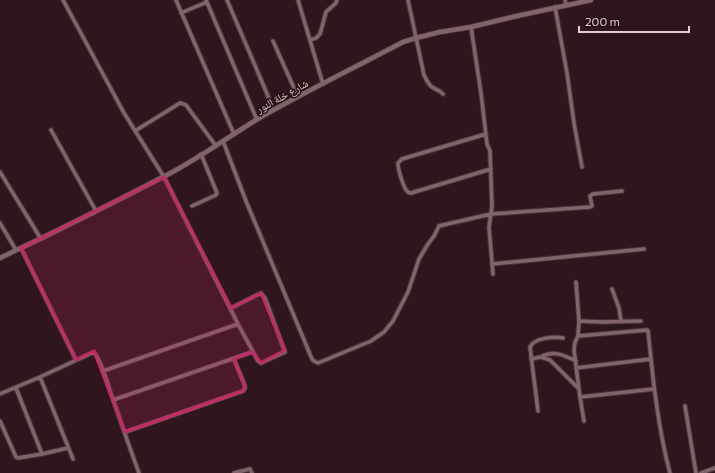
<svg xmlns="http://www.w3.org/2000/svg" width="715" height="473" viewBox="0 0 715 473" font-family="Commissioner,'Noto Naskh Arabic',sans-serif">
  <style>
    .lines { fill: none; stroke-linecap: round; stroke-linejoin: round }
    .minor-casing { stroke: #463438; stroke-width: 5.5 }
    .tertiary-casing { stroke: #463438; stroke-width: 6 }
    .minor { stroke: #82636a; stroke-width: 3.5 }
    .tertiary { stroke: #82636a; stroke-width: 4.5 }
    .marked { fill: #c52a67; fill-opacity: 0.2; stroke: #c52a67; stroke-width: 3; stroke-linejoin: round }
    .labels { text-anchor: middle; stroke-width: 3; stroke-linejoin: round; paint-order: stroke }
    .street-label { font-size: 11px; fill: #e0cfd2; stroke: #240d13 }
  </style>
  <rect width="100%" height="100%" fill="#2f161c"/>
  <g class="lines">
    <g class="minor-casing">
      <path id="minor" d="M 63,0 L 124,113 L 164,177 L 238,324 L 258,361 L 261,363 L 285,352 L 265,298 L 261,293 L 231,308
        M 176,0 L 234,134
        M 206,0 L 257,120
        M 227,0 L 274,110
        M 298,0 L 323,84
        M 408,0 L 424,75 C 426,79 428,84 432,87 C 436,90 440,90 443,94
        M 565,0 L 566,5
        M 555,7 L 567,73 L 574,123 L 582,167
        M 181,13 L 207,2
        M 471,27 L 481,93 L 487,144 L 490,151 L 492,206 L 489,227 L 493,274
        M 311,40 L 316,38 L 320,34 L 326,12 L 336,3 L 337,0
        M 273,41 L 298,97
        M 51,130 L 96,211
        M 135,131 L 180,103 L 186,105 L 216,146
        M 486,134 L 402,159 L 398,163 C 398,169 403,188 408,192 C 409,193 410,193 411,193 L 491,169
        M 223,141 L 246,201 L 312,359 L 314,361 L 318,363 L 371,341 L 384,332 L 393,321 L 408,292 L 419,259 L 428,244 L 434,236 L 439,226 L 443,225 L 491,214 L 590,207 L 592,206 L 590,196 L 593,194 L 622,191
        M 0,172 L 41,239
        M 192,206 L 216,195 L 217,193 L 201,154
        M 0,223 L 16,250
        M 21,248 L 76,360
        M 492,264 L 644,249
        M 576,282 L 579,321 L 578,336 L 575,342 L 574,350 L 580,397 L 584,421
        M 612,289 L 619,308 L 621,321
        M 579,321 L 602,322 L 641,321
        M 578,336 L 647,330 L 648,331 L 651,359
        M 541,357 C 553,350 564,355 576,361
        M 531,359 L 541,357 L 550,360 L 579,389
        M 576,368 L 651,359 C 655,398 660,436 670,473
        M 103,371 L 238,324
        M 40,377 L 73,459
        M 16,388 L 42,454
        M 0,394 L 40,377 L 94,352 C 102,363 106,378 110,391 C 120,419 129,446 139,473
        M 580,397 L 654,389
        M 113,400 L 252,352
        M 685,406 L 696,473
        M 538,411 L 530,347 C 534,338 554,336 563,338
        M 0,421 L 16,457 L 18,458 L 42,454 L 68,448
        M 125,432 L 243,391 L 245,388 L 245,386 L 234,359
        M 234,473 L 250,469 L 252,473
        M 701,473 L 715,468"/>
    </g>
    <g class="tertiary-casing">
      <path id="tertiary" d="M 0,258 C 55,232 109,205 163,177 C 195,161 225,139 256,120 C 304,92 354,68 403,42 L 416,38 L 440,32 L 471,27 L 517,16 L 591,0"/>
    </g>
    <use href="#minor" class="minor"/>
    <use href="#tertiary" class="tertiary"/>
  </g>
  <path class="marked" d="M 164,177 L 231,308 L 261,293 L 285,350 L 261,363 L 252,352 L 234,359 L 245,386 L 243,391 L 125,432 L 94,351 L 76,360 L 21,248 Z"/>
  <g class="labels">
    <g class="street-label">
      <text transform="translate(282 96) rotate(-29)" y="4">شارع خلة النور</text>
    </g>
  </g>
  <path d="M579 26v6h110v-6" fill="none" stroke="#e0cfd2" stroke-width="2"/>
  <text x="585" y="26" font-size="12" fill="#e0cfd2" stroke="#240d13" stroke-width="3" paint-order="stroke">200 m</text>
</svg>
